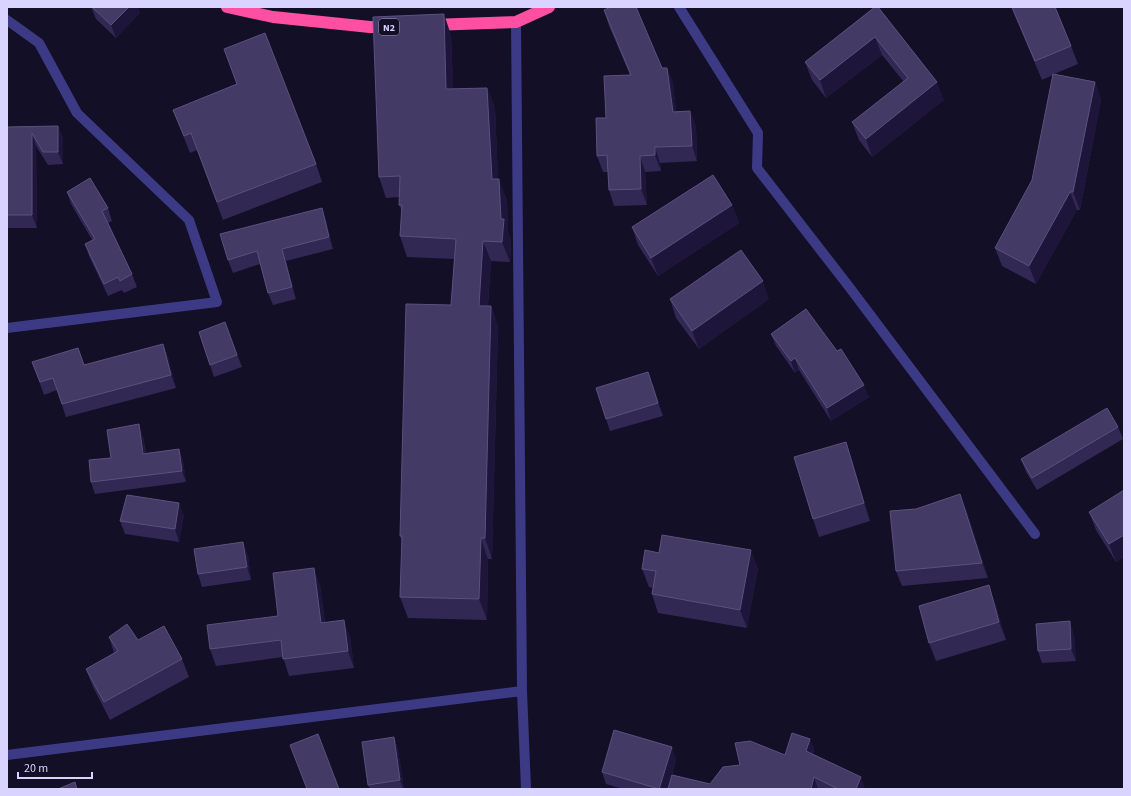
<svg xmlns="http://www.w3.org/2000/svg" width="1131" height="796" viewBox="0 0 1131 796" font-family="'Source Sans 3',sans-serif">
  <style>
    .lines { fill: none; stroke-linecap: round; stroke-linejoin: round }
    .minor { stroke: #3d3a85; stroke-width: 10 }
    .highway { stroke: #ff4fa3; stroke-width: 12 }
    .wall { fill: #312854 }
    .shaded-wall { fill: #1d163a }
    .building { fill: #433a66; stroke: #5a527e }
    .labels { text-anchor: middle; stroke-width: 4; stroke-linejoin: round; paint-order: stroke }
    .shield { fill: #130f26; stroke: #9e99be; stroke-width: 1 }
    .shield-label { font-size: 10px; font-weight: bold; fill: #d9d4ff }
  </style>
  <rect width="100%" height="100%" fill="#130f26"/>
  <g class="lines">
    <path class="minor" d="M 679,7 L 758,133 L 757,168 L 850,288 L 1035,534
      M 7,20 L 39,43 L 77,113 L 189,220 L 217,302 L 7,328
      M 516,22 L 522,691 L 526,789
      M 7,755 L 522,691"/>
    <path class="highway" d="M 227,7 L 273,17 L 370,27 L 389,27
      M 431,25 L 516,22 L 549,7"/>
  </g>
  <path class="wall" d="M 91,7 L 140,13 L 116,38 L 96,19 Z
    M 875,7 L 944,100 L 872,157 L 859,140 L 852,122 L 904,82 L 882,55 L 826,98 L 812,80 L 805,62 Z
    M 1011,7 L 1055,7 L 1071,46 L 1078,64 L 1054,74 L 1095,82 L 1101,100 L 1080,210 L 1077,210 L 1036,284 L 1002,266 L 995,248 L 1032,180 L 1053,75 L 1042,80 Z
    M 604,10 L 662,68 L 667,68 L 673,83 L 676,111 L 690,111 L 696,127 L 697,161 L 660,163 L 661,171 L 645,172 L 647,205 L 614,206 L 609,190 L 608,172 L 603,172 L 597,156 L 606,118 L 630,75 L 609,26 Z
    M 451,35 L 453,89 L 487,88 L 495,108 L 498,179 L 507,200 L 508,232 L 511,240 L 510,262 L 491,261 L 488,306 L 491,306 L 498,327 L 492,559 L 488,559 L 487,620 L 408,618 L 400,597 L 402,542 L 400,536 L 451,305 L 454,259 L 407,257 L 400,236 L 402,211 L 399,205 L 400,197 L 386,198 L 379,177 Z
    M 224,49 L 316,164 L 322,182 L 223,220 L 197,150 L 190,153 L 173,110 L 237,84 Z
    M 58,126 L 63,139 L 63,164 L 48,165 L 36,146 L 37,228 L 7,228 L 7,127 Z
    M 67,192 L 108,208 L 112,221 L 108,223 L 132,274 L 137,287 L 124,293 L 122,290 L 108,296 L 89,256 L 85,244 L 92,240 L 71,204 Z
    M 732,205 L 739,223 L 658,276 L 638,245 L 632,227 Z
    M 322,208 L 326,221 L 333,249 L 286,261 L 296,299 L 273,305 L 268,293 L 260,264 L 233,273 L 228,260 Z
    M 670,299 L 769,299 L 699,349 L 676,318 Z
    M 225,322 L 242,367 L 214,377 L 210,365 Z
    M 771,334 L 837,351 L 869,397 L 831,421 L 799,370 L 795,373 L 776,346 Z
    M 163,344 L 168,357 L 176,388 L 66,417 L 57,390 L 44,395 L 32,362 L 84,365 Z
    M 653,385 L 663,416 L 610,431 L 606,419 Z
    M 1118,427 L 1123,439 L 1037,490 L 1026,472 L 1021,459 Z
    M 143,436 L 146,453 L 179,449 L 183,461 L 186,482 L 95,494 L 91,482 L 111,458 Z
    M 852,460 L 870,521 L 819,537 L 813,519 Z
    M 1124,490 L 1124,557 L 1116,562 L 1096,530 L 1089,512 Z
    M 966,509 L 988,578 L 902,586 L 896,571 Z
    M 184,515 L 179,542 L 125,534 L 120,521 Z
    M 248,555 L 251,580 L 202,587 L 198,574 Z
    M 758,568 L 747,628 L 658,613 L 652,594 L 653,588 L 649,587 L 642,569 Z
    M 320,585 L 325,622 L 350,637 L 354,668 L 289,676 L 283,657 L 216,666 L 210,649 L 278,616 Z
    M 995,603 L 1006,640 L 936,661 L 929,643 Z
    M 1074,634 L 1076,661 L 1042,663 L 1038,651 Z
    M 109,637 L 138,640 L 182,659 L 189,677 L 110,720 L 93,687 L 86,669 L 114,653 Z
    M 394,737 L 398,750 L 404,789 L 370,789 L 368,785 Z
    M 810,739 L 814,750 L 813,754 L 865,788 L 865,789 L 668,789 L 672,775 L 668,789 L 623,789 L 606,784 L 602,772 L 676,759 L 672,775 L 710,784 L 740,765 L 785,755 Z"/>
  <path class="shaded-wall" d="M 129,7 L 138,7 L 140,13 L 116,38 L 111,25 Z
    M 444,14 L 451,35 L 454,110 L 446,89 Z
    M 875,37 L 882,55 L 826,98 L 820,80 Z
    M 667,68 L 673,83 L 678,127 L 673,112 Z
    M 937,82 L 944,100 L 872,157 L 866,139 Z
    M 1095,82 L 1101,100 L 1080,210 L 1073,192 Z
    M 487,88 L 495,108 L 499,200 L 492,179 Z
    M 690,111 L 696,127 L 697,161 L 692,146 Z
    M 58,126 L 63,139 L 63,164 L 58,152 Z
    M 32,133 L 36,146 L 37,228 L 32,215 Z
    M 655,147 L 660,163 L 661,171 L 655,155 Z
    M 640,156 L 645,172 L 647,205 L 641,189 Z
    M 499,179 L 507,200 L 508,232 L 511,240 L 510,262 L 502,242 Z
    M 1070,192 L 1077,210 L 1036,284 L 1029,266 Z
    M 732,205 L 739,223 L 658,276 L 651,258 Z
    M 322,208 L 326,221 L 333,249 L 329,237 Z
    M 483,241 L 491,261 L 486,327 L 479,306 Z
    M 282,249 L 286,261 L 296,299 L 292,287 Z
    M 763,281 L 769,299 L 699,349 L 692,331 Z
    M 491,306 L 498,327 L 492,559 L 485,538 Z
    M 163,344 L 168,357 L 176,388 L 171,375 Z
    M 795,358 L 799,370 L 795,373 L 791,361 Z
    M 648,372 L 653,385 L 663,416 L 658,403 Z
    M 864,385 L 869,397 L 831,421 L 827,408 Z
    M 139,424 L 143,436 L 147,465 L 143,454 Z
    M 846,442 L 852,460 L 870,521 L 864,503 Z
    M 179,449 L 183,461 L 186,482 L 182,471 Z
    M 960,494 L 966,509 L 988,578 L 982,563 Z
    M 179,503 L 184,515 L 179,542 L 175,529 Z
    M 1124,535 L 1124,557 L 1116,562 L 1109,544 Z
    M 481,538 L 488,559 L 487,620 L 479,599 Z
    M 243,542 L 248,555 L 251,580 L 247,567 Z
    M 751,550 L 758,568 L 747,628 L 740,610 Z
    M 314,568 L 320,585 L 327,640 L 321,623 Z
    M 989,585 L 995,603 L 1006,640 L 999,622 Z
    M 344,620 L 350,637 L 354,668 L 348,651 Z
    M 1070,621 L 1074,634 L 1076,661 L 1071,649 Z
    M 394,737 L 398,750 L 404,789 L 403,789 L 400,780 Z
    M 810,739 L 814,750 L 810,762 L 806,751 Z
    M 672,747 L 676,759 L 668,789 L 660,789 Z
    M 814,777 L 818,789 L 811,789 Z
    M 861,777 L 865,788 L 865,789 L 856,789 Z"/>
  <path class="building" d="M 92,7 L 129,7 L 111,25 Z
    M 611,7 L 636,7 L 662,68 L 667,68 L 673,112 L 690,111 L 692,146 L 655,147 L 655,155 L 640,156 L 641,189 L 609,190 L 607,155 L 597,156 L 596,118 L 606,118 L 604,76 L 631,75 L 604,10 Z
    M 875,7 L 878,7 L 937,82 L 866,139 L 852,122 L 908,78 L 875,37 L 820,80 L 805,62 Z
    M 1012,7 L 1055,7 L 1071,46 L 1035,61 Z
    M 444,14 L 446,89 L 487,88 L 492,179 L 499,179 L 501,219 L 504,219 L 502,242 L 483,241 L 479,306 L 491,306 L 485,538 L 481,538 L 479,599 L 400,597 L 402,536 L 400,536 L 406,304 L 451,305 L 456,239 L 400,236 L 402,205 L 399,205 L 400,176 L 379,177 L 373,17 Z
    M 265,33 L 316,164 L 217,202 L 191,133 L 184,136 L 173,110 L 237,84 L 224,49 Z
    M 1053,74 L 1095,82 L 1073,192 L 1070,192 L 1029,266 L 995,248 L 1032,180 Z
    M 58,126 L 58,152 L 43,152 L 32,133 L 32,215 L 7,215 L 7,127 Z
    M 713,175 L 732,205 L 651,258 L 632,227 Z
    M 90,178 L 108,208 L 102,211 L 132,274 L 120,281 L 118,277 L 104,284 L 85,244 L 95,239 L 67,192 Z
    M 322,208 L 329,237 L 282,249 L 292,287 L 268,293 L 257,251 L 228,260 L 220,234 Z
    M 741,250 L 763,281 L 692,331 L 670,299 Z
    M 806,309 L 837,351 L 841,349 L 864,385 L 827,408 L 795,358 L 791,361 L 771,334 Z
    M 225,322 L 237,355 L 210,365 L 199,332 Z
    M 163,344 L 171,375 L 62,404 L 53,378 L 40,382 L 32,362 L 78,348 L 84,365 Z
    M 648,372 L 658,403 L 606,419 L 596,388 Z
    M 1107,408 L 1118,427 L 1032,478 L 1021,459 Z
    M 139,424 L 143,454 L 179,449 L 182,471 L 91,482 L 89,460 L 111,458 L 107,430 Z
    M 846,442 L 864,503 L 813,519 L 794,457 Z
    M 1124,490 L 1124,535 L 1109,544 L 1089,512 Z
    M 960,494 L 982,563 L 896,571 L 890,511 L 916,509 Z
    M 127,495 L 179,503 L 175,529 L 120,521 Z
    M 662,535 L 751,550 L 740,610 L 652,594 L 656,571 L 642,569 L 645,550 L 659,553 Z
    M 243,542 L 247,567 L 198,574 L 194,549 Z
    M 314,568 L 321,623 L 344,620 L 348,651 L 283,659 L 281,640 L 210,649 L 207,625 L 278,616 L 273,573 Z
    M 989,585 L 999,622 L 929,643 L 919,606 Z
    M 1070,621 L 1071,649 L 1038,651 L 1036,624 Z
    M 127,624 L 138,640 L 164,626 L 182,659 L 104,702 L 86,669 L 118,651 L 109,637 Z
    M 614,730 L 672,747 L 659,789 L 602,772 Z
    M 792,733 L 810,739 L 806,751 L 861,777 L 856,789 L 838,789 L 814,777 L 811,789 L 668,789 L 672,775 L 710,784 L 723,767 L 740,765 L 735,743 L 750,741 L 785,755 Z
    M 318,734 L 339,789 L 307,789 L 290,745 Z
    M 394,737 L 400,780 L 368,785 L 362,742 Z
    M 75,782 L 77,789 L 58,789 Z"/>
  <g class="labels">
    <rect class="shield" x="379" y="19" width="20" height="16" rx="3"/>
    <g class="shield-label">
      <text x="389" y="31">N2</text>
    </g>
  </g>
  <rect width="1131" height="796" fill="none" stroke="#d9d4ff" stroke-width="16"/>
  <path d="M18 772v6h74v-6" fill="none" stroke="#d9d4ff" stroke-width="2"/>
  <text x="24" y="772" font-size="12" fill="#d9d4ff" stroke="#130f26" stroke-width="3" paint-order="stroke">20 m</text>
</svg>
